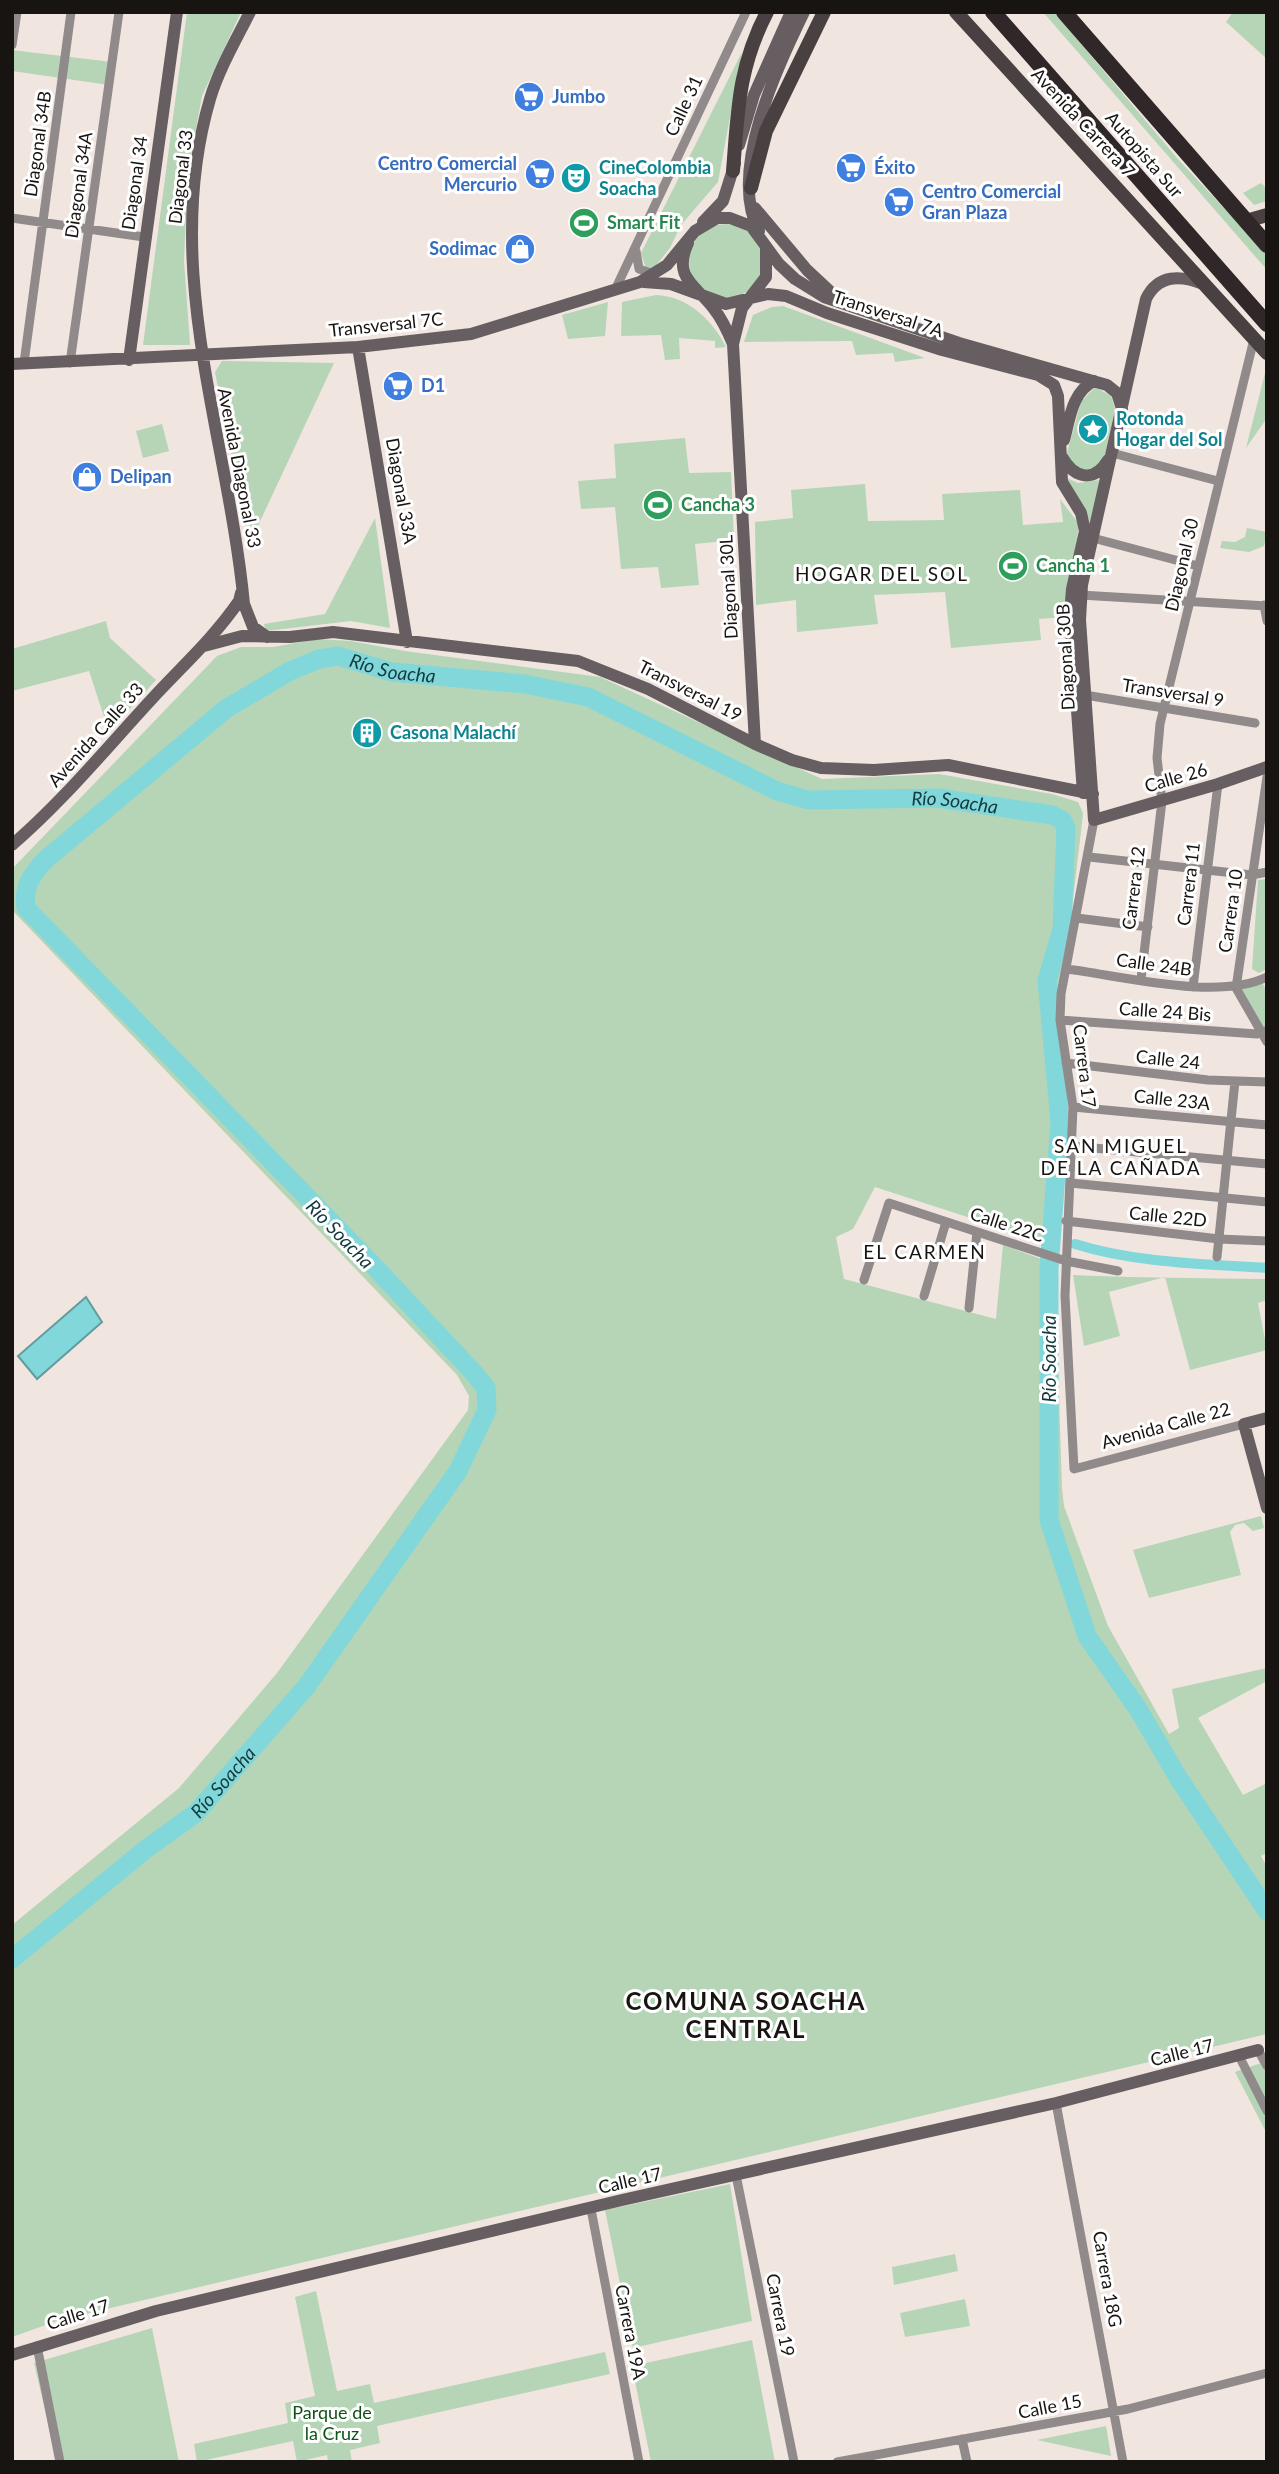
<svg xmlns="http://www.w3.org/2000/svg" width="1279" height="2474" viewBox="0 0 1279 2474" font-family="Lato,sans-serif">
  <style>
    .green { fill: #b6d5b6; fill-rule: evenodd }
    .water { fill: #82d7da; stroke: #629c9e; stroke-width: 2 }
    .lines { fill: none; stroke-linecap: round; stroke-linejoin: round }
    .canal { stroke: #82d7da; stroke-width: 10 }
    .river { stroke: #82d7da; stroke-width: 19 }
    .street { stroke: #908a8b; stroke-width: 9 }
    .secondary { stroke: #665e60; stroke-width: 12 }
    .primary { stroke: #494042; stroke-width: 14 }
    .highway { stroke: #302729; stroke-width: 16 }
    .labels { text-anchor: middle; stroke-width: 6; stroke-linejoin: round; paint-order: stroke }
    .shop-label { font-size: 18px; font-weight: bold; fill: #366cbe; stroke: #fff; text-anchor: start }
    .street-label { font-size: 18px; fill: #181412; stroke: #fff }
    .culture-label { font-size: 18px; font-weight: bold; fill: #0d838f; stroke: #fff; text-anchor: start }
    .leisure-label { font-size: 18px; font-weight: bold; fill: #27864d; stroke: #fff; text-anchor: start }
    .park-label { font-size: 18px; fill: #0e5216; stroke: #fff }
    .neighbourhood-label { font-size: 19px; letter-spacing: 2px; fill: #181412; stroke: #fff }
    .water-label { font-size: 19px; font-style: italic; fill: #123b3d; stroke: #fff }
    .district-label { font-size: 24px; font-weight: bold; letter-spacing: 2px; fill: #181412; stroke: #fff }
  </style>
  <rect width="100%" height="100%" fill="#f1e5e0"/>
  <path class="green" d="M 187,12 L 241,12 L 202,96 L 188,172 L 184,260 L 190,345 L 143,345 Z
    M 1043,12 L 1054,12 L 1177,158 L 1267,254 L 1267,270 Z
    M 1233,12 L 1267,12 L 1267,59 L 1226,22 Z
    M 12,50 L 112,62 L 109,85 L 12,71 Z
    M 742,52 L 718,182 L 681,225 L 670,248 L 654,268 L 646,269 L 641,253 Z
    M 1261,183 L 1267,189 L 1267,201 L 1254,205 L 1243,193 Z
    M689 261a37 37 0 1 1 74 0a37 37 0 1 1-74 0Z
    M 656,295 C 687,296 713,320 726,347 L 715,348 L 715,341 L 679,338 L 680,359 L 665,360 L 661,335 L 621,336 L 622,302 Z
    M 608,302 L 605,336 L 568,339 L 562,315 Z
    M 783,306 L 925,358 L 895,362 L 893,353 L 856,355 L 852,341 L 744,342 L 753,315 L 772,307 Z
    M 222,361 L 334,363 L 249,545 L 215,372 Z
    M 1265,373 L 1267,418 L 1246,448 Z
    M 1095,387 L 1111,396 L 1115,409 L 1104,459 L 1101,465 L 1085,473 L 1066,456 L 1081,402 Z
    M 162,424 L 169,451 L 143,458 L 136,431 Z
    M 685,438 L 689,473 L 731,472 L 734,540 L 695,544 L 699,585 L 661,588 L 658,567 L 621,569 L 615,507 L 581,509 L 578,481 L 616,478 L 614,444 Z
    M 1067,478 L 1078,483 L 1099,480 L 1090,524 C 1086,507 1072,496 1067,478 Z
    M 865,484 L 868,521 L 944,520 L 942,494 L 1020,490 L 1023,525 L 1063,522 L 1060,499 L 1079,524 L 1066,617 L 1039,619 L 1041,640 L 951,648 L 945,592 L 874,595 L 878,624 L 797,632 L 796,600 L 756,605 L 755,522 L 793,518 L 791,490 Z
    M 375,518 L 390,628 L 351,621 L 266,631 L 264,624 L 325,614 Z
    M 1247,528 L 1267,532 L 1264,546 L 1249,552 L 1220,548 L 1222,541 L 1235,542 L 1245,537 Z
    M 106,621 L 110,638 L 156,680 L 109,732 L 89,671 L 12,691 L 12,649 Z
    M 318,639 L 351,641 L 405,651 L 600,677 L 822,779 L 939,774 L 1052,794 L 1078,802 L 1083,813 L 1081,832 L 1068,941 L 1055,1004 L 1066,1107 L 1055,1268 L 1062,1489 L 1064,1506 L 1108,1626 L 1169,1734 L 1179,1728 L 1172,1689 L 1267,1668 L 1267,1681 L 1198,1718 L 1243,1795 L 1267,1783 L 1267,1853 L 1261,1856 L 1267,1867 L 1267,2034 L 60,2320 L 12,2337 L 12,1925 L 179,1788 L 277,1673 L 468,1410 L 469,1396 L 457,1375 L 12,910 L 12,869 L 217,656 L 241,647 L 273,647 ZM 875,1187 L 1041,1241 L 1044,1260 L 1003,1245 L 996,1319 L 844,1279 L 836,1237 L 853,1229 Z
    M 1267,879 L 1267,969 L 1259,973 L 1252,969 L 1258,880 Z
    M 1261,980 L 1267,992 L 1267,1031 L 1262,1033 L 1236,988 Z
    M 1073,1275 C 1138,1278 1202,1278 1267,1279 L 1267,1300 L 1258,1303 L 1267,1350 L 1190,1370 L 1165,1277 L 1109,1292 L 1120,1336 L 1084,1346 Z
    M 1261,1516 L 1264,1528 L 1253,1531 L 1244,1523 L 1235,1525 L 1230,1532 L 1241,1575 L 1149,1598 L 1133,1550 Z
    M 1267,2061 L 1267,2134 L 1235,2072 Z
    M 730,2184 L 752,2321 L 633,2348 L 605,2210 Z
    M 955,2254 L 958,2271 L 894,2285 L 892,2267 Z
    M 316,2291 L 337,2391 L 370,2384 L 374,2403 L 605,2352 L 610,2374 L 377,2426 L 380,2443 L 350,2450 L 352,2462 L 328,2462 L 327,2455 L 297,2462 L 293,2441 L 197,2462 L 194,2444 L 288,2423 L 285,2403 L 315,2396 L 295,2297 Z
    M 965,2299 L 970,2326 L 905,2337 L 900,2313 Z
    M 152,2328 L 179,2462 L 57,2462 L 34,2363 Z
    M 752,2340 L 775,2462 L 651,2462 L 632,2366 Z
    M 1106,2426 L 1111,2456 L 1037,2440 Z"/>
  <path class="water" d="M 86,1297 L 102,1322 L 37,1379 L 18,1356 Z"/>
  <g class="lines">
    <path class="canal" d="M 1075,1244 C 1135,1263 1204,1264 1267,1268"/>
    <path class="river" id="s1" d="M 12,1959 L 146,1849 L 196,1813 L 306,1687 L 458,1471 L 487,1410 L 486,1388 L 474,1373 L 371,1263 L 26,908 C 23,886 31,876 45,860 L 227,708 L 290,671 L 319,659 L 338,656 L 392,672 L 525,684 L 588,697 L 777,791 L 808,800 L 938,798 L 1052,815 L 1062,820 L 1066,828 L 1062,929 L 1047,981 L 1060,1122 L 1049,1268 L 1049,1520 L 1087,1636 L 1138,1709 L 1179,1779 L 1267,1911"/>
    <path class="street" d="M 12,45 L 17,12
      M 12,218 L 144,237
      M 636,251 L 639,269 L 654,274
      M 615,290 L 746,12
      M 24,363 L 71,12
      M 70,363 L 119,12
      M 1112,453 L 1218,481
      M 1089,537 L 1198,566
      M 1080,595 L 1267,606
      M 1264,605 L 1267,621
      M 1085,695 L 1255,723
      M 1267,777 L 1236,988 L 1267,1042
      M 1094,820 L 1061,994 L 1060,1020 L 1073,1107 L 1065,1296 L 1074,1469 L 1244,1424
      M 1089,857 L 1252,875 L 1267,872
      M 1077,918 L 1148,927
      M 1067,969 C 1122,976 1218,1001 1267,977
      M 1141,979 L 1162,801 L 1157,758 L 1160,724 L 1254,339
      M 1193,987 L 1218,784
      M 1060,1020 L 1257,1034 L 1265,1031
      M 1066,1063 L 1208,1080 L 1267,1082
      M 1073,1107 L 1267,1125
      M 1072,1146 L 1267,1164
      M 1070,1183 L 1267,1202
      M 1066,1221 L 1219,1239 L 1267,1241
      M 1217,1257 L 1235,1081
      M 864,1280 L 889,1203 L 1066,1261 L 1118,1271
      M 924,1296 L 946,1222
      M 969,1308 L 977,1232
      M 1258,2050 L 1267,2066
      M 1239,2056 L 1267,2111
      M 1056,2103 L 1123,2462
      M 736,2175 L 794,2462
      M 591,2209 L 639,2462
      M 37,2346 L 60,2462
      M 962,2439 L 967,2462
      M 837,2462 L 1128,2409 L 1267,2373"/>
    <path class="secondary" d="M 250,12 C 236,40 219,69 210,99 C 160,270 228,435 244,604 L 253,627 L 267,637
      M 739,145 L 754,95 L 791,12
      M 755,208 L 807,270 L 837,298
      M 703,222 L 723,201 L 735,163
      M 759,231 C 727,172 778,66 804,12
      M 688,243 C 672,278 696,285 714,309 C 722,319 728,332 733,344
      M 644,282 L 671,284 L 726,304 L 768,294 L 786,296 L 827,313 L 942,350 L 1038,375 L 1054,385 L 1058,396 L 1062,482 L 1081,513 L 1085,531 L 1072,589 L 1070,614 L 1083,793
      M 1203,284 C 1181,275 1158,274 1146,299 L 1082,585 L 1080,620 L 1094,820 L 1218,784 L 1267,767
      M 358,347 L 407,642
      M 129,360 L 177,12
      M 12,364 L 358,347 L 471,334 L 640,282 L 667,265 L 695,231 L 717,218 L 730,218 L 751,226 L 779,264 L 795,279 L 824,297 L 959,343 L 1107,385 L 1117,393 L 1122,409
      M 1064,440 C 1070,418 1072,392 1094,381
      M 1062,457 C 1075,479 1094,483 1108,460
      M 204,646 L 242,636 L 290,637 L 333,632 L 578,661 L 648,689 L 755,744 L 792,760 L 821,768 L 874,770 L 948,765 L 1093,794
      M 755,744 L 733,344 L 742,308 L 766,277 L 766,248
      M 12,845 C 63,801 104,751 150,701 C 180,668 213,639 239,601 L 241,593
      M 1267,1418 L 1244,1424 L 1267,1508
      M 12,2355 L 156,2311 L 622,2200 L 1056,2103 L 1258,2050"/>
    <path class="primary" d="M 956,12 L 1267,353
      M 733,171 C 738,110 738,68 767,12
      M 751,188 L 766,131 L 824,12
      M 1246,221 L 1267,215"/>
    <path class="highway" d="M 993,12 L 1267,324
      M 1064,12 L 1267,245"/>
  </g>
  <defs>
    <g id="supermarket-disc" transform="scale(1.575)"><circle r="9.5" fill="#3f7fe0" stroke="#fff"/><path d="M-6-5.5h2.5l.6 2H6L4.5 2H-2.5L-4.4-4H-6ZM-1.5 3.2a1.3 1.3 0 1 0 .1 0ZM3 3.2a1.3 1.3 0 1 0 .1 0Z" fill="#fff"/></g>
    <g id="theatre-disc" transform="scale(1.575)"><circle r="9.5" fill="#0f9aa8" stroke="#fff"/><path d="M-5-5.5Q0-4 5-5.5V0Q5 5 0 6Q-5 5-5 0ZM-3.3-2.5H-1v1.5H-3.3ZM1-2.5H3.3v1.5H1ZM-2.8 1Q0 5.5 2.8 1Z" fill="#fff"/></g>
    <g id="stadium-disc" transform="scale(1.575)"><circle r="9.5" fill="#2e9e5b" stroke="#fff"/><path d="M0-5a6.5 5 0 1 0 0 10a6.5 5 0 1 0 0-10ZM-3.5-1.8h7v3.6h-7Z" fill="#fff"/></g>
    <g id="shop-disc" transform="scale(1.575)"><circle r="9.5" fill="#3f7fe0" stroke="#fff"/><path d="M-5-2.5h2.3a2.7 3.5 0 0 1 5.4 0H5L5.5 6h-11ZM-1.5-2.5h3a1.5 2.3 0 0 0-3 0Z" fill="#fff"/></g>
    <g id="sight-disc" transform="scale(1.575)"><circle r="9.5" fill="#0f9aa8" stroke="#fff"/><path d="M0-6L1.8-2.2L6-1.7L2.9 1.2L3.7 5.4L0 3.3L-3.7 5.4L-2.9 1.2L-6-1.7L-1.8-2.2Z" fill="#fff"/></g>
    <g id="building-disc" transform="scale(1.575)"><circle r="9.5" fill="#0f9aa8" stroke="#fff"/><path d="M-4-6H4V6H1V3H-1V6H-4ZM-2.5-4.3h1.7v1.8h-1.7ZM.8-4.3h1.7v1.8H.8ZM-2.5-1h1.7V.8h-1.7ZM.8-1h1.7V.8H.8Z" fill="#fff"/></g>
  </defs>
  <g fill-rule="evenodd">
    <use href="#supermarket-disc" x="529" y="97"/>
    <use href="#supermarket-disc" x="851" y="168"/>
    <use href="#supermarket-disc" x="540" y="174"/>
    <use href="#theatre-disc" x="576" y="178"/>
    <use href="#supermarket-disc" x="899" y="202"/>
    <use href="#stadium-disc" x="584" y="223"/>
    <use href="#shop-disc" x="520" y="249"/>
    <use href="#supermarket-disc" x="398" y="386"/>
    <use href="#sight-disc" x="1093" y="429"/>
    <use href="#shop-disc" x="87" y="477"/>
    <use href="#stadium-disc" x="658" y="505"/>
    <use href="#stadium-disc" x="1013" y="566"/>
    <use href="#building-disc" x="367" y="733"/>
  </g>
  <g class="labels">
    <g class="shop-label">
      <text x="552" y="103">Jumbo</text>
      <text x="517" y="170" text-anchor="end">Centro Comercial<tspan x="517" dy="21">Mercurio</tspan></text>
      <text x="874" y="174">Éxito</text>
      <text x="922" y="198">Centro Comercial<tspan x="922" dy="21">Gran Plaza</tspan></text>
      <text x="497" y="255" text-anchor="end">Sodimac</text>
      <text x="421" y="392">D1</text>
      <text x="110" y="483">Delipan</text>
    </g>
    <g class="street-label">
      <text transform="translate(684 106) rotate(-65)" y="6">Calle 31</text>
      <text transform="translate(1083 123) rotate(47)" y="6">Avenida Carrera 7</text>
      <text transform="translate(38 144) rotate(-82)" y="6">Diagonal 34B</text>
      <text transform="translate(1144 155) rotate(49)" y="6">Autopista Sur</text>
      <text transform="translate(181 177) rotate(-83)" y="6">Diagonal 33</text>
      <text transform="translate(135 183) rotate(-82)" y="6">Diagonal 34</text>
      <text transform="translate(79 185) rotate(-82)" y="6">Diagonal 34A</text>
      <text transform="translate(888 314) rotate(18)" y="6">Transversal 7A</text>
      <text transform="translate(386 325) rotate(-6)" y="6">Transversal 7C</text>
      <text transform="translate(239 468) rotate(79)" y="6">Avenida Diagonal 33</text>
      <text transform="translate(401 491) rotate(80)" y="6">Diagonal 33A</text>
      <text transform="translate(1182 565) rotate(-77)" y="6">Diagonal 30</text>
      <text transform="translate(729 587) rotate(-93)" y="6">Diagonal 30L</text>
      <text transform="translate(1066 657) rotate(-93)" y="6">Diagonal 30B</text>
      <text transform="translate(690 691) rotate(27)" y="6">Transversal 19</text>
      <text transform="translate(1173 693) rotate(9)" y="6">Transversal 9</text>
      <text transform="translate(96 735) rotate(-48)" y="6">Avenida Calle 33</text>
      <text transform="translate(1176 778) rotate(-16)" y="6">Calle 26</text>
      <text transform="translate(1189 884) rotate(-83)" y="6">Carrera 11</text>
      <text transform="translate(1134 888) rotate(-83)" y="6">Carrera 12</text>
      <text transform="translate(1231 911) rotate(-82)" y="6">Carrera 10</text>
      <text transform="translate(1154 965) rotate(8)" y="6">Calle 24B</text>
      <text transform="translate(1165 1012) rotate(4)" y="6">Calle 24 Bis</text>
      <text transform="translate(1168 1060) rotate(6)" y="6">Calle 24</text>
      <text transform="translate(1084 1066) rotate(83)" y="6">Carrera 17</text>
      <text transform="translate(1172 1100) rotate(6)" y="6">Calle 23A</text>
      <text transform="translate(1168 1217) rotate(6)" y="6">Calle 22D</text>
      <text transform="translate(1007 1225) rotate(18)" y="6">Calle 22C</text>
      <text transform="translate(1166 1426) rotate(-15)" y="6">Avenida Calle 22</text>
      <text transform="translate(1182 2053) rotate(-14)" y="6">Calle 17</text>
      <text transform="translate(630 2181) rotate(-13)" y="6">Calle 17</text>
      <text transform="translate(1107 2279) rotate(80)" y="6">Carrera 18G</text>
      <text transform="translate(78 2315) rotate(-17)" y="6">Calle 17</text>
      <text transform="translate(780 2315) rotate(79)" y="6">Carrera 19</text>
      <text transform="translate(630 2332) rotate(79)" y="6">Carrera 19A</text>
      <text transform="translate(1050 2407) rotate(-11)" y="6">Calle 15</text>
    </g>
    <g class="culture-label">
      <text x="599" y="174">CineColombia<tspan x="599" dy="21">Soacha</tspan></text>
      <text x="1116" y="425">Rotonda<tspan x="1116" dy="21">Hogar del Sol</tspan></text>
      <text x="390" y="739">Casona Malachí</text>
    </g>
    <g class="leisure-label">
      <text x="607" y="229">Smart Fit</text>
      <text x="681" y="511">Cancha 3</text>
      <text x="1036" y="572">Cancha 1</text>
    </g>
    <g class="park-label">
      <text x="332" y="2419">Parque de<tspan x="332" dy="21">la Cruz</tspan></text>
    </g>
    <g class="neighbourhood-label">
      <text x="882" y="581">HOGAR DEL SOL</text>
      <text x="1121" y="1153">SAN MIGUEL<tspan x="1121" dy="22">DE LA CAÑADA</tspan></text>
      <text x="925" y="1259">EL CARMEN</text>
    </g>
    <g class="water-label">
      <text dy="7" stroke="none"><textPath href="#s1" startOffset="1892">Río Soacha</textPath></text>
      <text dy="7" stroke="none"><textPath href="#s1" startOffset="2480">Río Soacha</textPath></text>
      <text transform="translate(340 1234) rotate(46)" y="7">Río Soacha</text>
      <text transform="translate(1049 1359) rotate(-90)" y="7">Río Soacha</text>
      <text dy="7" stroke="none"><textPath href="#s1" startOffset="276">Río Soacha</textPath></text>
    </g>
    <g class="district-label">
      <text x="746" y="2010">COMUNA SOACHA<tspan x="746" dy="28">CENTRAL</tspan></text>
    </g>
  </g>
  <rect width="1279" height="2474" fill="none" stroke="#181412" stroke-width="28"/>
</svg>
